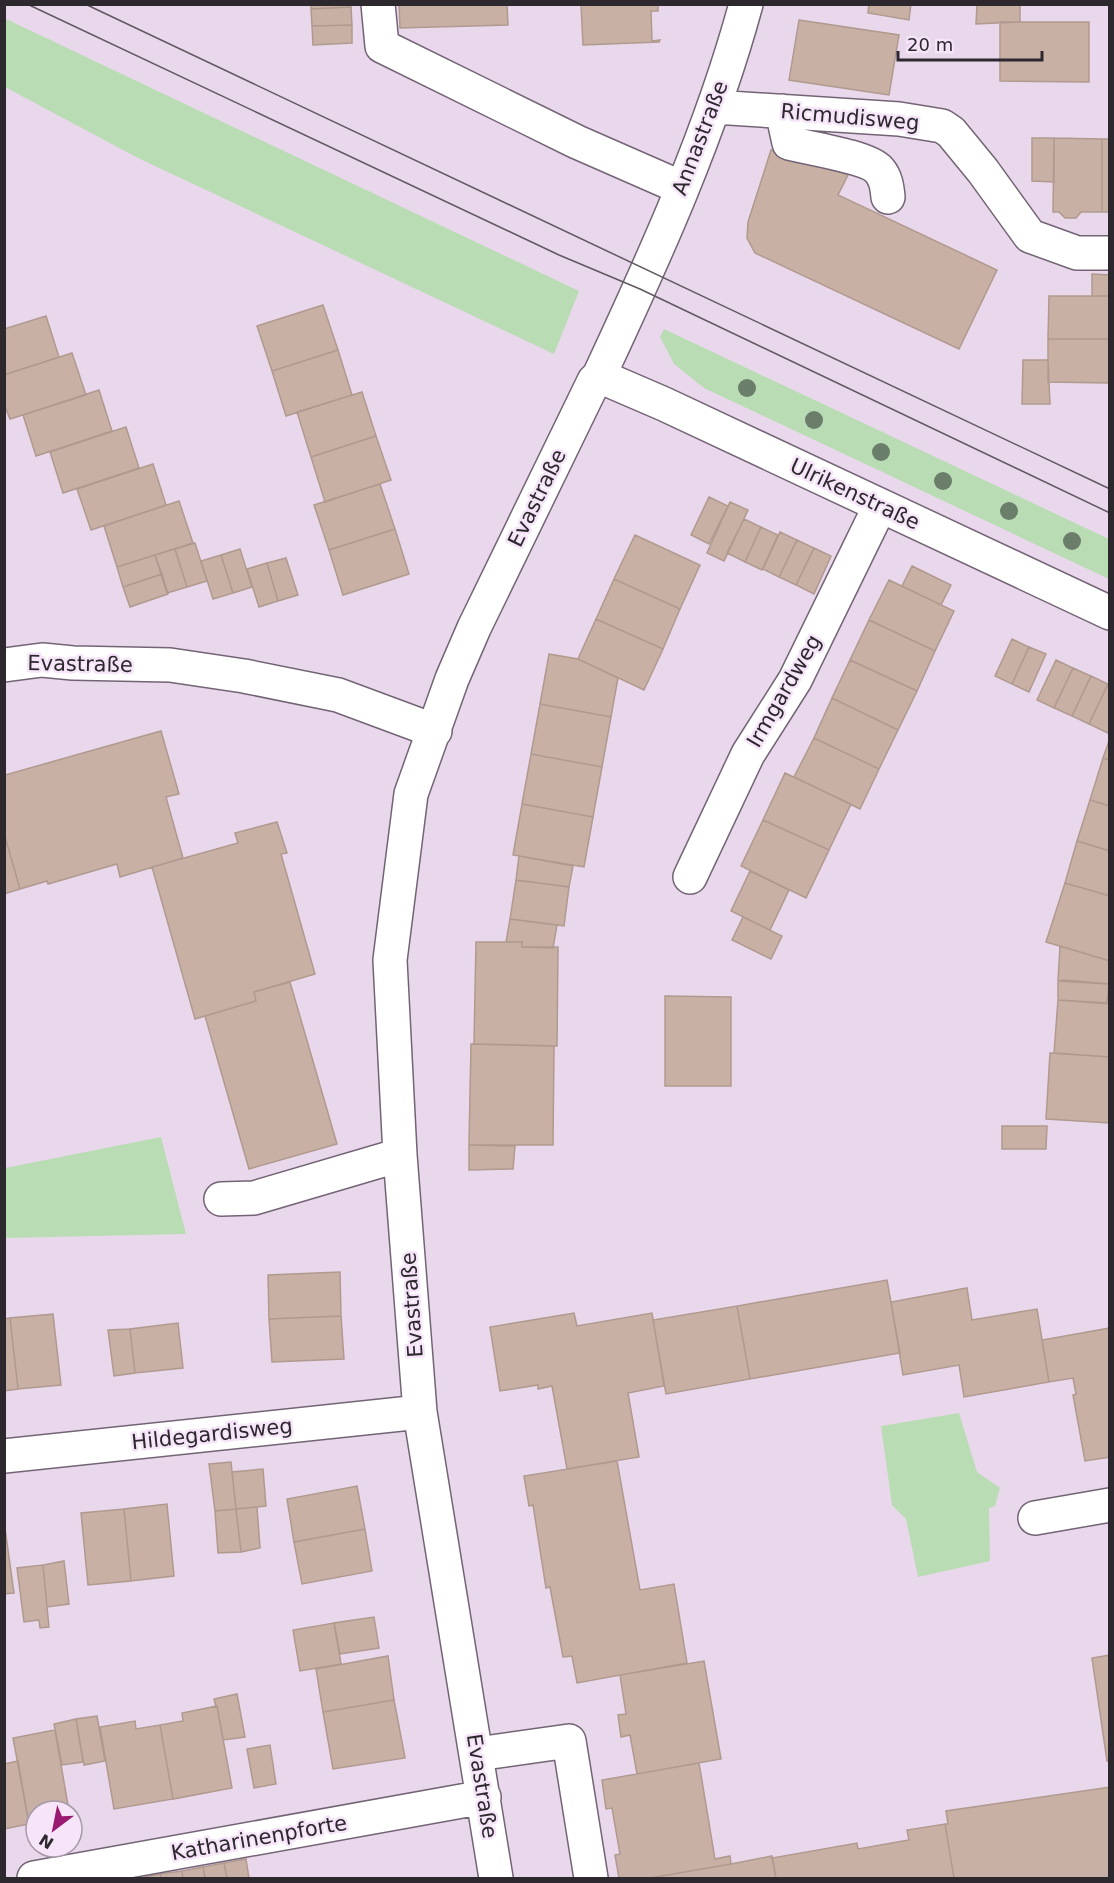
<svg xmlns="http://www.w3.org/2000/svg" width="1114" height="1883" viewBox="0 0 1114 1883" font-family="'DejaVu Sans',sans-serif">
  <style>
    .green { fill: #badcb5 }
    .building { fill: #c8b0a5; stroke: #b0998f; stroke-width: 1.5 }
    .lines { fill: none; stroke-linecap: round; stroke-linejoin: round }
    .minor-casing { stroke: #736475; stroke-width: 36 }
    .minor { stroke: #fff; stroke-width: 33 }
    .tram { stroke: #605761; stroke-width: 1.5 }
    .tree { fill: #6a7e6a }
    .labels { text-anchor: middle; stroke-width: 5; stroke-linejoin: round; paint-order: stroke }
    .street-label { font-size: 21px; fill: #2d272e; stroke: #f6e5f9 }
  </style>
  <rect width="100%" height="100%" fill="#e9d8eb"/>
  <path class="green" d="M 4,18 L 579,291 L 554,354 L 138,158 L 5,87 Z
    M 664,329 L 1109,539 L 1109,579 L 704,388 L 674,364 L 660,337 Z
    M 161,1137 L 186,1234 L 5,1238 L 5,1168 Z
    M 959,1413 L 977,1472 L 1000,1488 L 995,1506 L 989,1508 L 990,1561 L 918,1577 L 906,1519 L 892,1505 L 881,1426 Z"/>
  <path class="building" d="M 311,4 L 351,4 L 351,7 L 311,9 Z
    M 399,4 L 507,4 L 508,25 L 400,28 Z
    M 581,4 L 658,4 L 658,11 L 651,11 L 652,41 L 660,40 L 659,42 L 583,45 Z
    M 869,4 L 911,4 L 909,20 L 868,13 Z
    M 977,4 L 1020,4 L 1020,22 L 976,24 Z
    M 351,7 L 352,25 L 312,26 L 311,9 Z
    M 799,20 L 899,35 L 889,95 L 789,80 Z
    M 1000,22 L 1089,22 L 1089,82 L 1000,81 Z
    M 352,25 L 352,43 L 313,45 L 312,26 Z
    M 1032,138 L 1054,138 L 1054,182 L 1032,181 Z
    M 1054,138 L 1102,139 L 1102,212 L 1081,212 L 1076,218 L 1065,218 L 1059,212 L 1053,212 Z
    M 1102,139 L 1110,139 L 1110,212 L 1102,212 Z
    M 771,150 L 848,175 L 838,195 L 997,270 L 959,349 L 755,253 L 747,238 L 748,222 Z
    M 1092,274 L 1110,275 L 1110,296 L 1092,296 Z
    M 1049,296 L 1110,296 L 1110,339 L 1048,339 Z
    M 323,305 L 338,350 L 272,371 L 257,326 Z
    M 46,316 L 59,357 L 4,375 L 4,329 Z
    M 1048,339 L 1110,339 L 1110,383 L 1048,382 Z
    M 338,350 L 352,395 L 286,416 L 272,371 Z
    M 72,353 L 86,395 L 10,419 L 4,404 L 4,375 Z
    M 1023,360 L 1048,360 L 1050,404 L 1022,404 Z
    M 99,390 L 112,431 L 36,456 L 23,415 Z
    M 362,392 L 376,436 L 311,457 L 297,412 Z
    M 126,427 L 139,468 L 63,493 L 50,452 Z
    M 376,436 L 391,480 L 325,502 L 311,457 Z
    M 153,464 L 166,505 L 91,530 L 77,489 Z
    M 380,484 L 395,529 L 329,550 L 314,505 Z
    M 709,497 L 728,506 L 709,544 L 691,535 Z
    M 179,501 L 193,543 L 117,567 L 104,526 Z
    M 730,502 L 748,510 L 724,561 L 707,553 Z
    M 744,519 L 761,527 L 745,562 L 727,553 Z
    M 761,527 L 778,535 L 762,570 L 745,562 Z
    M 395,529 L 409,574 L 343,595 L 329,550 Z
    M 780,532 L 797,540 L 779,577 L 763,569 Z
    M 635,535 L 700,565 L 680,609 L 614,579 Z
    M 797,540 L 814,548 L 796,585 L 779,577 Z
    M 195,543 L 207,581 L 187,587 L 175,549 Z
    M 814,548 L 831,556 L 814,594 L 796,585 Z
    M 175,549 L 187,587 L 167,593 L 155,555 Z
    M 240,549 L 252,587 L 233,593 L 221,555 Z
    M 155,555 L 162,574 L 123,587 L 117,567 Z
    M 221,555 L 233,593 L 213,599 L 201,561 Z
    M 286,558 L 298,595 L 278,601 L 267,563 Z
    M 267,563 L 278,601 L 259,607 L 247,569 Z
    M 912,566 L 951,585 L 941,605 L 902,586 Z
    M 162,574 L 168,594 L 130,607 L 123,587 Z
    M 614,579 L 680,609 L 663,649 L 596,619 Z
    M 889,580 L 954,611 L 935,651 L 869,620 Z
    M 596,619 L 663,649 L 644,690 L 578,659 Z
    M 869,620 L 935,651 L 917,691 L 850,660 Z
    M 1012,639 L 1029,647 L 1012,684 L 995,676 Z
    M 1029,647 L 1046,654 L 1029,692 L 1012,684 Z
    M 549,654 L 578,659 L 618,678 L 611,717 L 540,704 Z
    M 850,660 L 917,691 L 898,730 L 832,698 Z
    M 1056,660 L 1073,668 L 1054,708 L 1037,700 Z
    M 1073,668 L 1091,676 L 1072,716 L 1054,708 Z
    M 1091,676 L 1108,684 L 1089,724 L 1072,716 Z
    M 1108,684 L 1110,684 L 1110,734 L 1089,724 Z
    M 832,698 L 898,730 L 879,769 L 814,738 Z
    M 540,704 L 611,717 L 602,767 L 531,754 Z
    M 161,731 L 179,794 L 166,797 L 183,858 L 120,877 L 117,864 L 48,884 L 47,881 L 20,889 L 4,833 L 5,775 Z
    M 814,738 L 879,769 L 860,809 L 794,777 Z
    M 1110,738 L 1110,760 L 1103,758 Z
    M 531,754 L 602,767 L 593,817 L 522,804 Z
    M 1103,758 L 1110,760 L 1110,806 L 1090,800 Z
    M 785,773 L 851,804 L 829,850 L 763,820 Z
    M 1090,800 L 1110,806 L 1110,851 L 1077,841 Z
    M 522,804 L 593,817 L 584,867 L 513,855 Z
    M 763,820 L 829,850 L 806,898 L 741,866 Z
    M 277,822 L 287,853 L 281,854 L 315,974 L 254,992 L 256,1001 L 195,1019 L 152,867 L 238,843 L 235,833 Z
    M 4,833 L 20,889 L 4,894 Z
    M 1077,841 L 1110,851 L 1110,896 L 1065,883 Z
    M 519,856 L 573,866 L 569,887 L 516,880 Z
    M 750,871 L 789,890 L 770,930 L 731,911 Z
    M 516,880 L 569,887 L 564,926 L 510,919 Z
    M 1065,883 L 1110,896 L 1110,961 L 1046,942 Z
    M 743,917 L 782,936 L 771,959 L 732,940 Z
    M 510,919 L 557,925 L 553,948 L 522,947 L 522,942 L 506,942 Z
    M 476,942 L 522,942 L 522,947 L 558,947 L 557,1046 L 474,1044 Z
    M 1060,946 L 1110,961 L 1109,984 L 1058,981 Z
    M 1065,980 L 1109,984 L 1107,1003 L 1058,1000 L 1058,981 Z
    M 290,982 L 337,1144 L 249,1169 L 205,1016 L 256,1001 L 254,992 Z
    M 665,996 L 731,997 L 731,1086 L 665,1086 Z
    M 1058,1000 L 1110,1004 L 1110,1057 L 1054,1053 Z
    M 471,1044 L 554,1046 L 553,1145 L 469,1145 Z
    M 1050,1053 L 1110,1057 L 1110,1123 L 1046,1119 Z
    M 1002,1126 L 1047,1126 L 1046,1149 L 1002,1149 Z
    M 469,1145 L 515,1146 L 513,1169 L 469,1170 Z
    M 340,1272 L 341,1316 L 269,1319 L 268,1275 Z
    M 887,1280 L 900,1353 L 750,1379 L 737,1306 Z
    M 967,1288 L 972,1320 L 1037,1309 L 1049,1382 L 964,1397 L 959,1365 L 903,1375 L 891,1302 Z
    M 737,1306 L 750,1379 L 666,1394 L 653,1320 Z
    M 574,1313 L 577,1326 L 652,1313 L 664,1386 L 628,1393 L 639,1457 L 567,1469 L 552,1386 L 538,1389 L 538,1385 L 500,1391 L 490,1327 Z
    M 53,1314 L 61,1385 L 18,1389 L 10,1318 Z
    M 341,1316 L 344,1359 L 272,1362 L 269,1319 Z
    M 10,1318 L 18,1389 L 4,1391 L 4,1319 Z
    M 178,1323 L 183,1368 L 135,1373 L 130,1329 Z
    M 1110,1328 L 1110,1457 L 1085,1461 L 1073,1395 L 1076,1394 L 1073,1378 L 1049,1382 L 1042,1340 Z
    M 130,1329 L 135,1373 L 114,1376 L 108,1330 Z
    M 617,1461 L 640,1590 L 674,1584 L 687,1663 L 577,1683 L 572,1656 L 563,1657 L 550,1587 L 546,1588 L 533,1505 L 529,1506 L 524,1476 Z
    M 231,1462 L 236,1509 L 215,1511 L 209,1464 Z
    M 263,1469 L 266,1506 L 236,1509 L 232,1472 Z
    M 357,1486 L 365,1529 L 294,1542 L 287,1499 Z
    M 167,1504 L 174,1576 L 131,1581 L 124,1509 Z
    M 257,1507 L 260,1548 L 241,1552 L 236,1509 Z
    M 124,1509 L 131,1581 L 88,1585 L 81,1513 Z
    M 236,1509 L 241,1552 L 218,1553 L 215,1511 Z
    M 4,1521 L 14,1593 L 4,1594 Z
    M 365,1529 L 372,1571 L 302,1584 L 294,1542 Z
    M 64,1561 L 69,1604 L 47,1607 L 43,1565 Z
    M 43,1565 L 49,1627 L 40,1628 L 39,1620 L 24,1622 L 17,1568 Z
    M 374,1617 L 379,1648 L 340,1654 L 334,1623 Z
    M 334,1623 L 341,1664 L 300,1671 L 293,1630 Z
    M 1110,1655 L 1110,1761 L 1107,1761 L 1092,1658 Z
    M 388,1656 L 394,1700 L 323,1712 L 316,1669 Z
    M 704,1661 L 721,1759 L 637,1774 L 630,1735 L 621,1737 L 618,1715 L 626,1714 L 620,1675 Z
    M 237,1694 L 245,1737 L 223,1740 L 217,1706 L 216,1707 L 214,1699 Z
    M 394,1700 L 405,1758 L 333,1769 L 323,1712 Z
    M 217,1706 L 232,1788 L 173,1799 L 160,1725 L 183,1721 L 182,1713 Z
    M 97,1716 L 105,1761 L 84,1765 L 76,1719 Z
    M 76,1719 L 83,1762 L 62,1765 L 54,1724 Z
    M 135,1721 L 136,1729 L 160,1725 L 173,1799 L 114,1809 L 100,1727 Z
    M 55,1730 L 69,1811 L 36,1811 L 35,1828 L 34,1824 L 29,1824 L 13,1738 Z
    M 270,1745 L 276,1784 L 254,1788 L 247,1749 Z
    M 18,1761 L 29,1824 L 4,1829 L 4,1764 Z
    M 699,1763 L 715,1859 L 730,1856 L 731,1864 L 650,1878 L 619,1878 L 615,1855 L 620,1854 L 612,1808 L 606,1809 L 602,1780 Z
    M 1110,1787 L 1110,1878 L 954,1878 L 945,1824 L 948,1824 L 946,1811 Z
    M 945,1824 L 954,1878 L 776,1878 L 772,1858 L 857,1843 L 858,1849 L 909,1840 L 907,1830 Z
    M 772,1856 L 776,1878 L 650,1878 L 731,1864 Z
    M 246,1859 L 249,1878 L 227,1878 L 224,1863 Z
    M 224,1863 L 227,1878 L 205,1878 L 203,1867 Z
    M 203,1867 L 205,1878 L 183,1878 L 182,1871 Z
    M 182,1871 L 183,1878 L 161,1878 L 160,1874 Z
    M 160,1874 L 161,1878 L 140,1878 Z"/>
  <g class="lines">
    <g class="minor-casing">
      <path id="minor" d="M 378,4 L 382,46 L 577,142 L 682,188
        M 714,107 L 899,119 L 942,126 L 951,132 L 983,171 L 1030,236 L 1077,253 L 1110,253
        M 782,111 L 789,143 C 808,148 868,157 879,170 C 886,178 887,187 888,197
        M 599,376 L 664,404 L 1110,613
        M 4,665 L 42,660 L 73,663 L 170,665 L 244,676 L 338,695 L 435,731
        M 690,877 L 748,754 L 795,680 L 880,506
        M 221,1199 L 254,1198 L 400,1155
        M 4,1456 L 420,1412
        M 1035,1518 L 1110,1505
        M 477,1754 L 569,1741 L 591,1878
        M 34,1878 L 484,1797
        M 496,1878 L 420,1412 L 400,1155 L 390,960 L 411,794 L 452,679 L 474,628 L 594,381 L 599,376 C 655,256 711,133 746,4"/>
    </g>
    <use href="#minor" class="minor"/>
    <path class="tram" d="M 27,4 L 559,255 L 640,289 L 1110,513
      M 85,4 L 1110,489"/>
  </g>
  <g class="tree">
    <circle cx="747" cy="388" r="9"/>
    <circle cx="814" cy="420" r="9"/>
    <circle cx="881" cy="452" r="9"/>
    <circle cx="943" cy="481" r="9"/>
    <circle cx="1009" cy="511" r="9"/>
    <circle cx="1072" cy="541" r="9"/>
  </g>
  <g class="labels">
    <g class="street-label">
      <text transform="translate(850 117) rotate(5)" y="7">Ricmudisweg</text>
      <text transform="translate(700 138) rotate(-69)" y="7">Annastraße</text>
      <text transform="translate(855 494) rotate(25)" y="7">Ulrikenstraße</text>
      <text transform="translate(537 498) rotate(-64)" y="7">Evastraße</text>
      <text transform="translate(80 664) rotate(1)" y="7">Evastraße</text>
      <text transform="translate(784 691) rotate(-60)" y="7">Irmgardweg</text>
      <text transform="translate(412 1305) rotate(-94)" y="7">Evastraße</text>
      <text transform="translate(212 1434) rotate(-6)" y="7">Hildegardisweg</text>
      <text transform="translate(482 1786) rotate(81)" y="7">Evastraße</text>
      <text transform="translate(259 1838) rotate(-10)" y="7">Katharinenpforte</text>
    </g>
  </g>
  <rect width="1114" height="1883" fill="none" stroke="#2d272e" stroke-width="12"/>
  <g transform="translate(54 1829) rotate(212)"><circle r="28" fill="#f6e5f9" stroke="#a699a8" stroke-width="1.5"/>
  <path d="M0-4.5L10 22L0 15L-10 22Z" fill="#991a70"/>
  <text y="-9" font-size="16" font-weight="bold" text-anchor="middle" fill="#2d272e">N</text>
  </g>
  <path d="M898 51v9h144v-9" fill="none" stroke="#2d272e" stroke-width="3"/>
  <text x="907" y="51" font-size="18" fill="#2d272e" stroke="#f6e5f9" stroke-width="4.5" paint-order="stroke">20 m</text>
</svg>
